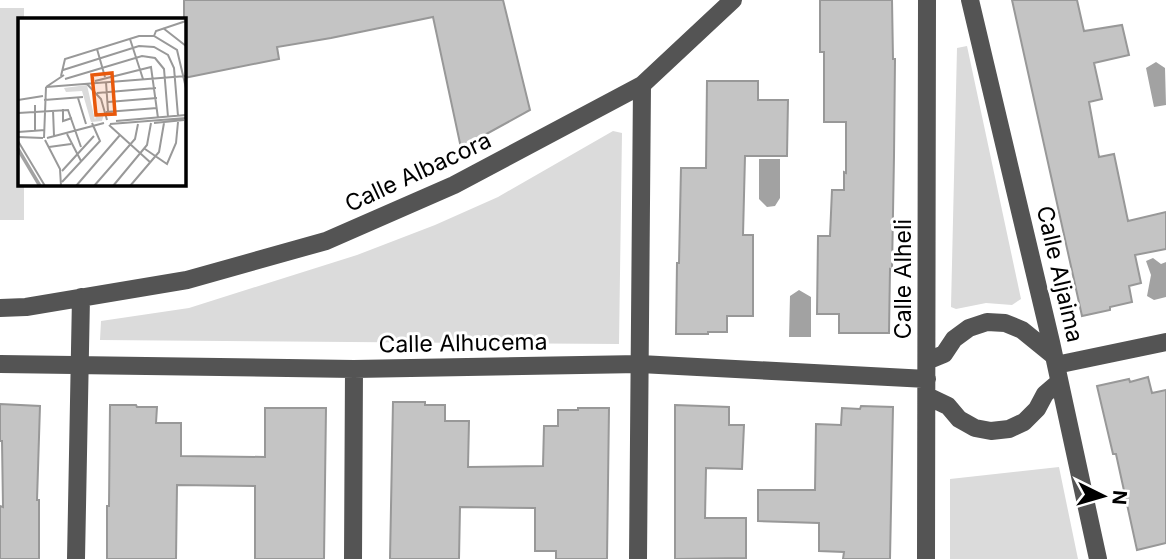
<svg xmlns="http://www.w3.org/2000/svg" width="1166" height="559" viewBox="0 0 1166 559" font-family="Inter,sans-serif">
  <style>
    .green { fill: #dbdbdb }
    .water { fill: #a2a2a2 }
    .building { fill: #c4c4c4; stroke: #989898; stroke-width: 2 }
    .lines { fill: none; stroke-linecap: round; stroke-linejoin: round }
    .minor { stroke: #545454; stroke-width: 18 }
    .labels { text-anchor: middle; stroke-width: 6; stroke-linejoin: round; paint-order: stroke }
    .street-label { font-size: 23px; fill: #000; stroke: #fff }
    .inset-river { fill: none; stroke: #a2a2a2; stroke-width: 3.5 }
    .inset-road { fill: none; stroke: #999; stroke-width: 2 }
    .view { fill: #e8590c; fill-opacity: 0.15; stroke: #e8590c; stroke-width: 3.5 }
    .inset-edge { fill: none; stroke: #000; stroke-width: 3.5 }
  </style>
  <rect width="100%" height="100%" fill="#fff"/>
  <path class="green" d="M 0,8 L 24,8 L 24,19 L 19,19 L 19,184 L 24,184 L 24,220 L 0,220 Z
    M 967,46 L 1021,299 L 1012,305 L 986,303 L 956,309 L 951,307 L 957,48 Z
    M 613,131 L 622,133 L 619,344 L 100,340 L 101,321 L 189,308 L 357,255 L 435,225 L 498,197 Z
    M 1059,467 L 1078,559 L 950,559 L 950,479 Z"/>
  <path class="water" d="M 1156,62 L 1165,68 L 1166,105 L 1154,107 L 1146,68 Z
    M 759,159 L 780,159 L 780,198 L 775,206 L 767,207 L 759,199 Z
    M 1153,258 L 1161,264 L 1166,262 L 1166,297 L 1154,300 L 1147,296 L 1151,275 L 1146,261 Z
    M 799,290 L 811,297 L 811,337 L 789,337 L 790,296 Z"/>
  <path class="building" d="M 184,0 L 503,0 L 530,110 L 461,148 L 433,17 L 331,38 L 277,47 L 279,59 L 184,78 Z
    M 820,0 L 892,0 L 893,59 L 895,59 L 894,156 L 892,270 L 890,269 L 889,333 L 839,333 L 839,314 L 817,314 L 818,236 L 830,236 L 832,190 L 844,190 L 844,172 L 846,173 L 846,122 L 824,122 L 824,52 L 820,52 Z
    M 1012,0 L 1077,0 L 1084,31 L 1122,25 L 1129,55 L 1094,63 L 1102,99 L 1089,102 L 1099,157 L 1114,154 L 1128,221 L 1166,212 L 1166,249 L 1135,255 L 1141,283 L 1129,286 L 1132,302 L 1110,307 L 1110,310 L 1082,316 Z
    M 707,81 L 758,81 L 758,100 L 788,100 L 787,156 L 745,156 L 743,235 L 753,235 L 753,316 L 727,316 L 727,332 L 708,332 L 708,334 L 676,334 L 677,263 L 679,263 L 681,168 L 706,168 Z
    M 1148,377 L 1152,393 L 1166,390 L 1166,543 L 1137,550 L 1116,454 L 1113,454 L 1097,386 L 1129,379 L 1130,382 Z
    M 393,402 L 425,402 L 425,405 L 445,405 L 445,421 L 469,421 L 468,467 L 543,466 L 544,426 L 558,426 L 558,410 L 578,410 L 578,408 L 609,408 L 607,559 L 556,559 L 556,551 L 535,551 L 535,508 L 460,507 L 459,559 L 390,559 Z
    M 0,404 L 40,406 L 37,500 L 39,500 L 39,559 L 0,559 L 0,506 L 3,507 L 2,441 L 0,441 Z
    M 110,405 L 136,405 L 137,407 L 157,407 L 156,423 L 181,423 L 181,456 L 265,457 L 265,408 L 326,408 L 324,559 L 255,559 L 255,486 L 177,485 L 176,559 L 107,559 L 107,506 L 109,506 Z
    M 675,405 L 729,407 L 729,425 L 744,425 L 742,469 L 706,468 L 705,518 L 746,518 L 746,558 L 675,559 Z
    M 861,406 L 893,407 L 890,559 L 843,559 L 844,552 L 819,551 L 819,523 L 758,521 L 758,490 L 815,490 L 816,424 L 841,425 L 842,408 L 860,409 Z"/>
  <g class="lines">
    <path class="minor" d="M 970,0 L 1051,342 L 1098,559
      M 0,308 L 26,307 L 187,280 L 326,241 L 454,185 L 642,85 L 733,0
      M 927,361 L 944,354 L 954,339 L 969,328 L 987,322 L 1005,323 L 1022,330 L 1054,356
      M 0,364 L 354,369 L 640,364 L 927,379
      M 1056,365 L 1166,342
      M 927,396 L 948,406 L 959,419 L 975,428 L 991,431 L 1009,429 L 1024,422 L 1037,409 L 1045,394 L 1059,382
      M 76,559 L 81,297
      M 353,559 L 354,369
      M 638,559 L 642,85
      M 926,559 L 927,0"/>
  </g>
  <g class="labels">
    <g class="street-label">
      <text transform="translate(418 172) rotate(-25)" y="8">Calle Albacora</text>
      <text transform="translate(1060 274) rotate(77)" y="8">Calle Aljaima</text>
      <text transform="translate(903 279) rotate(-90)" y="8">Calle Alheli</text>
      <text transform="translate(463 343) rotate(-1)" y="8">Calle Alhucema</text>
    </g>
  </g>
  <g transform="translate(18 18)">
    <rect width="168" height="168" fill="#fff"/>
    <path d="M 69,67 L 77,102 L 78,97 L 86,96 L 84,103 L 73,104 L 64,73 L 48,74 L 46,70 Z" fill="#dbdbdb"/>
    <path class="inset-river" d="M 0,131 L 22,168"/>
    <path class="inset-road" d="M 145,10 L 168,28M 136,18 L 138,13 L 168,3M 112,21 L 125,61M 79,31 L 87,59M 45,52 L 121,28 L 136,29 L 150,37 L 156,50 L 160,98M 43,58 L 47,41 L 121,18 L 136,18 L 159,32 L 168,70M 47,61 L 124,38 L 137,40 L 146,51 L 150,99M 77,63 L 133,49 L 140,100M 88,64 L 90,93M 69,66 L 83,81 L 89,102M 28,69 L 168,58M 28,69 L 46,57M 79,75 L 138,70M 60,80 L 68,106M 0,82 L 25,78M 26,82 L 65,79M 90,84 L 139,80M 17,87 L 17,112M 45,91 L 45,103 L 54,100M 35,92 L 36,118M 88,94 L 139,90M 0,95 L 50,92 L 63,129M 98,103 L 168,97M 136,105 L 166,102M 92,106 L 168,100M 91,107 L 133,145M 0,114 L 27,112M 49,116 L 63,143M 0,119 L 25,120M 26,120 L 28,69M 29,120 L 86,105M 27,122 L 42,151 L 43,168M 0,123 L 27,168M 31,129 L 53,126M 127,131 L 149,146 L 158,125 L 160,104M 44,153 L 76,118M 44,164 L 82,123 L 74,105M 58,168 L 102,117M 76,168 L 117,121 L 120,106M 95,168 L 129,127 L 133,105M 112,168 L 141,134 L 146,105"/>
    <path class="view" d="M 94,55 L 97,96 L 78,97 L 74,57 Z"/>
    <rect width="168" height="168" class="inset-edge"/>
  </g>
  <g transform="translate(1103 496) rotate(95)" stroke="#ffffff" stroke-width="5" paint-order="stroke">
  <path d="M0-5L12 26L0 18L-12 26Z" fill="#000000"/>
  <text y="-10" font-size="19" font-weight="bold" text-anchor="middle" fill="#000000">N</text>
  </g>
</svg>
